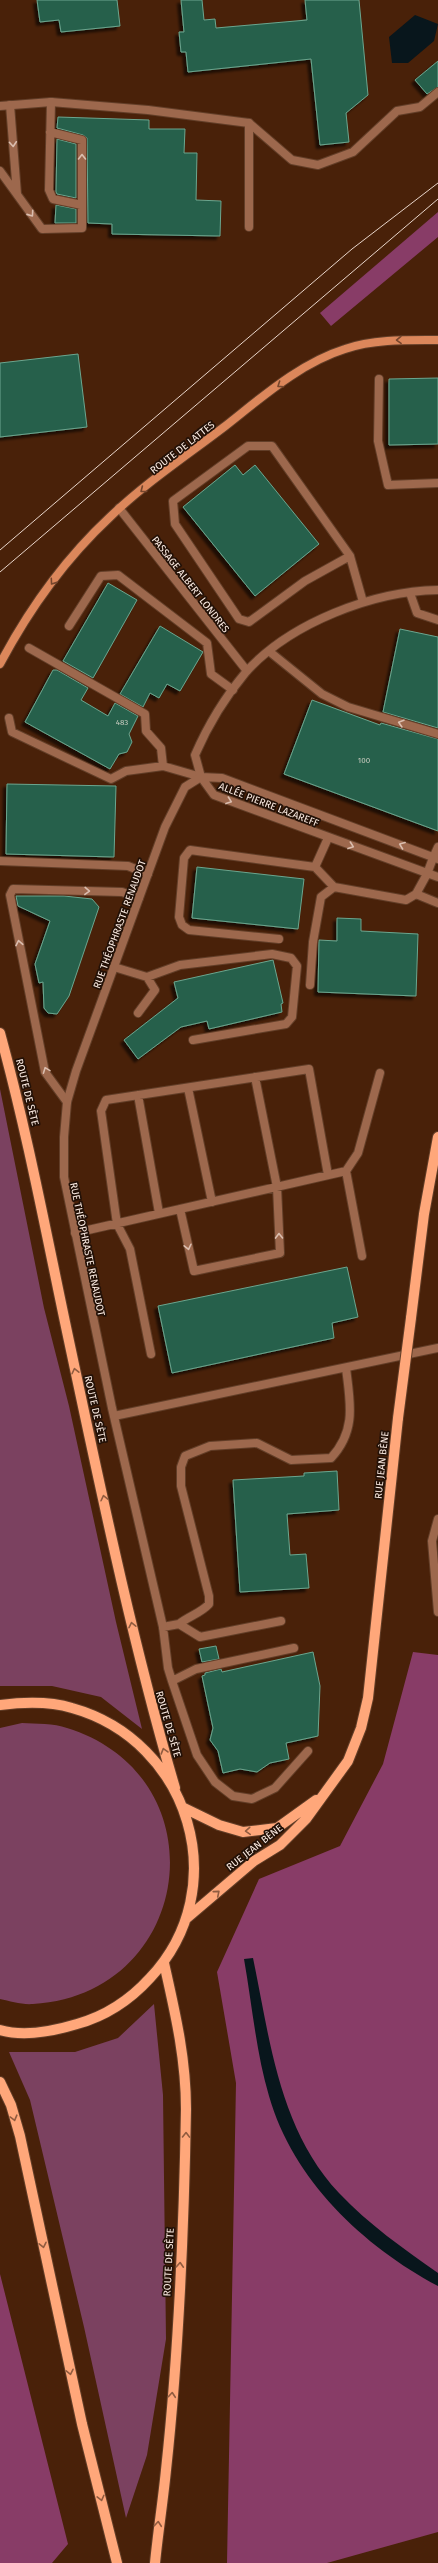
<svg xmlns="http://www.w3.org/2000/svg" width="438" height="2563" viewBox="0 0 438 2563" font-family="'Fira Sans',sans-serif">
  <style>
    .green { fill: #7b4160 }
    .forest { fill: #883c67 }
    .water { fill: #08161c }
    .building { fill: #26604c; stroke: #6ba68f; filter: url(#shadow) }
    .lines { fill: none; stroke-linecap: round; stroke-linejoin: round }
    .lane-casing { stroke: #623e28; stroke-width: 10 }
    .street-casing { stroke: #623e28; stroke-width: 10 }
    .secondary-casing { stroke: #623e28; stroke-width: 10 }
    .primary-casing { stroke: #623e28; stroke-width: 12 }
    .lane { stroke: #9d684d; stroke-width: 8 }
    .street { stroke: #9d684d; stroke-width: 8 }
    .secondary { stroke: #dc875b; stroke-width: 8 }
    .primary { stroke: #ffa77a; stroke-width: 10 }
    .tram { stroke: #e8d5ca; stroke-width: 1 }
    .primary-bridge-casing { stroke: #623e28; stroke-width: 12; stroke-linecap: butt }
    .primary-bridge { stroke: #ffa77a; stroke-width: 10 }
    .oneway { stroke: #dbbeaf }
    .oneway2 { stroke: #76462d }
    .oneway3 { stroke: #915c40 }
    .labels { text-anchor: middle; stroke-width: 3.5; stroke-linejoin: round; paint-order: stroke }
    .number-label { font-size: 8px; fill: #c7cabe }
    .street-label { font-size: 10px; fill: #fdede4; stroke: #231107 }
  </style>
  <defs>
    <filter id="shadow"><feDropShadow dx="-3.5" dy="3.5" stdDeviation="1" flood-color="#0009"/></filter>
  </defs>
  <rect width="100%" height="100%" fill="#492109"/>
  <path class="green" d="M 0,1089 L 44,1308 L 69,1406 L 116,1622 L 142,1729 L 101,1697 L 52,1686 L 0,1686 Z
    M 22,1723 C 36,1724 54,1723 67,1728 C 222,1776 195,1994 33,2004 C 22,2005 10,2001 0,1999 L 0,1728 Z
    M 154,2004 L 163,2095 L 166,2339 L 147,2455 L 126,2518 L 84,2327 L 30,2100 L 9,2052 L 75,2052 L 118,2038 Z"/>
  <path class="forest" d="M 438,212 L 438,237 L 331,326 L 320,313 Z
    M 413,1652 L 438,1655 L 438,2532 L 327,2563 L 227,2563 L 236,2083 L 217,1972 L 259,1879 L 340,1846 L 383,1764 Z
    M 0,2274 L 68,2544 L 52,2563 L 0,2563 Z"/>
  <path class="water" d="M 415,15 L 438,24 L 434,41 L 408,63 L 392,63 L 389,37 Z
    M 253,1958 C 270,2040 279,2129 339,2193 C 368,2224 404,2249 438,2273 L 438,2286 C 363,2246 293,2180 269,2096 C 256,2052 252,2004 244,1959 Z"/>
  <path class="building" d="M 37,0 L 117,0 L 120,26 L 61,32 L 59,20 L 40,22 Z
    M 181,0 L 202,0 L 204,20 L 215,19 L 216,28 L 307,20 L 305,0 L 359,0 L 368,95 L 346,113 L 349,142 L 320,145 L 311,59 L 188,72 L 186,52 L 181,52 L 179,32 L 184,32 Z
    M 438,61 L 438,87 L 427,94 L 415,80 Z
    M 58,117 L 149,120 L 149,129 L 185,129 L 184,153 L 197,153 L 196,200 L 221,201 L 220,236 L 112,234 L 112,224 L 88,223 L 87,138 L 83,135 L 57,128 Z
    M 57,139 L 76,144 L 76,198 L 57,194 L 56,192 Z
    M 56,205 L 76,209 L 76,223 L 55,223 Z
    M 78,354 L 87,427 L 0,437 L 0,363 Z
    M 438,378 L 438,444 L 389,445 L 389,379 Z
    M 235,465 L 243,475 L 255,465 L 319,544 L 255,596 L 183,507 Z
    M 108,583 L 137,600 L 93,678 L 63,661 Z
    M 160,626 L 203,652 L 180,691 L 167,684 L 159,698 L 150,693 L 143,707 L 120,694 Z
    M 400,629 L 438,637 L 438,728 L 383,712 Z
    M 53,670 L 57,670 L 88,688 L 81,700 L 108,716 L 115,703 L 138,716 L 129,734 L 132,742 L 127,752 L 119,754 L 110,769 L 25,722 Z
    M 312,700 L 380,725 L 381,723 L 438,739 L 438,831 L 284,774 Z
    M 7,784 L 116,786 L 114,857 L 6,854 Z
    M 197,867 L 304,879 L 298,929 L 192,918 Z
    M 16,896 L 64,896 L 92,899 L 99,907 L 69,996 L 57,1014 L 48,1013 L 44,1008 L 43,982 L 39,983 L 35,964 L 50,921 L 18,906 Z
    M 337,918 L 361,919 L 361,931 L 418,934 L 416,996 L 318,992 L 319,940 L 337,941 Z
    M 273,960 L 283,1003 L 281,1004 L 282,1012 L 209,1029 L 207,1021 L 181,1027 L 138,1059 L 124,1040 L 178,998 L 174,982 Z
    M 347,1267 L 358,1317 L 332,1323 L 334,1338 L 172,1373 L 158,1306 Z
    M 337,1471 L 339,1510 L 287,1514 L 290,1555 L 306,1554 L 309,1588 L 240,1592 L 233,1480 L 304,1476 L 304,1473 Z
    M 216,1646 L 219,1659 L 202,1662 L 199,1649 Z
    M 313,1652 L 320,1686 L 318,1736 L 286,1743 L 289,1759 L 270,1763 L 257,1772 L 240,1769 L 223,1773 L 218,1751 L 210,1740 L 213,1728 L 202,1676 L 205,1675 L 205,1673 L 221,1669 L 222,1672 Z"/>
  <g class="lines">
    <g class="lane-casing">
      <path id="lane" d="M 51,102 L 49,190 L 53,199 L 82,205
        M 10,105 L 17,194
        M 249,123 L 292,160 L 318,165 L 353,152 L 397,111 L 420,107 L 438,92
        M 0,171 L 42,229 L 82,228 L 82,140 L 50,132
        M 249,227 L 249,123
        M 379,379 L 378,441 L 388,485 L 438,483
        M 350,556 L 305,581 L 249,622 L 239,619 L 175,524 L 173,501 L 248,446 L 272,446 L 350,556 L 363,602
        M 410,593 L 417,613 L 438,620
        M 69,626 L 101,576 L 118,575 L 207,643 L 211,674 L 233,690
        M 29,648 L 145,714 L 146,731 L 161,748 L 163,766 L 201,777
        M 270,652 L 322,694 L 348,707 L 438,734
        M 9,718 L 12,732 L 111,779 L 126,771 L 163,766
        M 433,858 L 438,847
        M 0,861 L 128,866 L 148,874
        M 315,867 L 328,838
        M 427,874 L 416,894 L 438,903
        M 279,939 L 189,930 L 182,925 L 179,917 L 184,858 L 190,850 L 315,867 L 334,887 L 406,900 L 416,894
        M 114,967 L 147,977 L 155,990 L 138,1013
        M 147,977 L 180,965 L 272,954 L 291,958 L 297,966 L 292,1017 L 286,1024 L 193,1040
        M 310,985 L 313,942 L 321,897 L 334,887
        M 188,1088 L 212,1202
        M 138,1095 L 159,1213
        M 67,1102 L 45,1072 L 10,895 L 13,889 L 122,892 L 139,898
        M 346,1171 L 358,1153 L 380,1073
        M 180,1209 L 194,1271 L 280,1253 L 277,1187 L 255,1077
        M 75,1233 L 346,1171 L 362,1256
        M 151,1354 L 130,1249 L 117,1224 L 101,1111 L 106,1100 L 309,1069 L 328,1175
        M 438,1519 L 432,1541 L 438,1612
        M 281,1621 L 200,1637 L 179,1624 L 163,1627 L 168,1668 L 172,1681 L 197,1755 L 215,1782 L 233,1796 L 252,1799 L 275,1788 L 308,1751
        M 179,1624 C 189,1616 201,1613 209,1604 L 209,1596 L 181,1486 L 181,1467 L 185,1456 L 210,1446 L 257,1443 L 291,1460 L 331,1458 C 357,1430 350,1402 346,1368
        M 172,1681 L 196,1669 L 294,1648"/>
    </g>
    <g class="street-casing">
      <path id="street" d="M 0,106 L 51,102 L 148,110 L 249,123
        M 119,508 L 247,671
        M 201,777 L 214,795 L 438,877
        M 201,777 L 222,778 L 438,859
        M 427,874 L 433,858
        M 114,1416 L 438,1348
        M 163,1627 L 112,1408 L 64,1177 L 64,1137 L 67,1102 L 76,1071 L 165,827 L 185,787 L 201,777 L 195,755 C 208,725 225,697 246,672 C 290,623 373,591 438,590"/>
    </g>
    <g class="secondary-casing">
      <path id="secondary" d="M 0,664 C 28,611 66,558 110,517 C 144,484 186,456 224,427 C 261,398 300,363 345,349 C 374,339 408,340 438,340"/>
    </g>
    <g class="primary-casing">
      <path id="primary" d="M 0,1033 C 28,1135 47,1238 69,1341 C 101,1491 132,1641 175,1788
        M 411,1318 L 424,1214 L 438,1137
        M 0,1705 C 24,1702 49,1701 72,1708 C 190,1741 235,1888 150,1978 C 130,2000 106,2016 77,2024 C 54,2031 24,2037 0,2030
        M 184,1808 L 219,1825 L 243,1832 L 277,1828 L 316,1800
        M 187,1918 L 254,1861 L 280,1845 L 306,1819 L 348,1761 L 361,1728 L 368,1698 L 398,1418
        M 0,2082 L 11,2105 L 20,2136 L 82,2424 L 117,2563
        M 155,2563 C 158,2532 163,2501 166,2470 C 179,2350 184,2229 186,2109 C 186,2058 175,2012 164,1963"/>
    </g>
    <use href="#lane" class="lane"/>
    <use href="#street" class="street"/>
    <use href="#secondary" class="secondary"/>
    <use href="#primary" class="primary"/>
    <path class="tram" d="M 0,550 L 352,249 L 438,183
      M 0,572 L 438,199"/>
    <g class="primary-bridge-casing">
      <path id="primary-bridge" d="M 398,1418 L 411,1318"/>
    </g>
    <use href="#primary-bridge" class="primary-bridge"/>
  </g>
  <defs><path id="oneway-chevron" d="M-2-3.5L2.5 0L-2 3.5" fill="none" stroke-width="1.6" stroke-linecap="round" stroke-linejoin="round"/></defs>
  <g class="oneway">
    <use href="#oneway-chevron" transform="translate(13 144) rotate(86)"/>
    <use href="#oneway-chevron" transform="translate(82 157) rotate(-90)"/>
    <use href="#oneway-chevron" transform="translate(31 214) rotate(55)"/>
    <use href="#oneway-chevron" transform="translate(401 723) rotate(-164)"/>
    <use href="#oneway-chevron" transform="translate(229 801) rotate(20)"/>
    <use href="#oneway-chevron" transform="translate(402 845) rotate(-159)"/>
    <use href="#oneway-chevron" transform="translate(351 846) rotate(20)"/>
    <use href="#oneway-chevron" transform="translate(87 891) rotate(2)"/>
    <use href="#oneway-chevron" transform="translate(19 943) rotate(-101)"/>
    <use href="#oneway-chevron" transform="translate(46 1070) rotate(-111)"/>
    <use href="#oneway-chevron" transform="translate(279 1236) rotate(-91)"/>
    <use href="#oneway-chevron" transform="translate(188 1247) rotate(77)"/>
  </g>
  <g class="oneway2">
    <use href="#oneway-chevron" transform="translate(399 340) rotate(179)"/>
    <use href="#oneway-chevron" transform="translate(280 385) rotate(146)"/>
    <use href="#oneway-chevron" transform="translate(143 490) rotate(142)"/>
    <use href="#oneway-chevron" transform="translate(53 582) rotate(125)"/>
  </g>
  <g class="oneway3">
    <use href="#oneway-chevron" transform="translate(75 1371) rotate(-103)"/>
    <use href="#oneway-chevron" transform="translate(104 1498) rotate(-103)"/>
    <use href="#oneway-chevron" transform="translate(132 1625) rotate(-102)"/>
    <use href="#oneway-chevron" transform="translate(164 1751) rotate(-106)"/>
    <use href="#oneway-chevron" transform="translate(248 1831) rotate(176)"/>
    <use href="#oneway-chevron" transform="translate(217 1893) rotate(-40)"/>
    <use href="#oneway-chevron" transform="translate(14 2118) rotate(75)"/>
    <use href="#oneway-chevron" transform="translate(186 2135) rotate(-89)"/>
    <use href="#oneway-chevron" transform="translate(43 2245) rotate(78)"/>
    <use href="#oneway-chevron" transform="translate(180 2265) rotate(-87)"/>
    <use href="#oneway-chevron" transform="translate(70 2372) rotate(78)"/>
    <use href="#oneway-chevron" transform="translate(172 2395) rotate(-85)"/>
    <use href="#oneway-chevron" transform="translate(101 2498) rotate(76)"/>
    <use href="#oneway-chevron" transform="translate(158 2524) rotate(-85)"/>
  </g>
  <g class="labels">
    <g class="number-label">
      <text x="122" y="725">483</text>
      <text x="364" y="763">100</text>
    </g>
    <g class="street-label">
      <text transform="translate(182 447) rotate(-38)" y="4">ROUTE DE LATTES</text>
      <text transform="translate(191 584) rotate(52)" y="4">PASSAGE ALBERT LONDRES</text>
      <text transform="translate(269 804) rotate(21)" y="4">ALLÉE PIERRE LAZAREFF</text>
      <text transform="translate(119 924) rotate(-70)" y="4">RUE THÉOPHRASTE RENAUDOT</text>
      <text transform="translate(28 1092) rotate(76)" y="4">ROUTE DE SÈTE</text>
      <text transform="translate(88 1249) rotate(78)" y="4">RUE THÉOPHRASTE RENAUDOT</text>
      <text transform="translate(96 1409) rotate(77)" y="4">ROUTE DE SÈTE</text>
      <text transform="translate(381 1465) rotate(-84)" y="4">RUE JEAN BÈNE</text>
      <text transform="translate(169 1724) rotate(74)" y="4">ROUTE DE SÈTE</text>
      <text transform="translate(254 1847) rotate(-38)" y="4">RUE JEAN BÈNE</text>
      <text transform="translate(168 2262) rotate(-87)" y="4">ROUTE DE SÈTE</text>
    </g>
  </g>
</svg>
